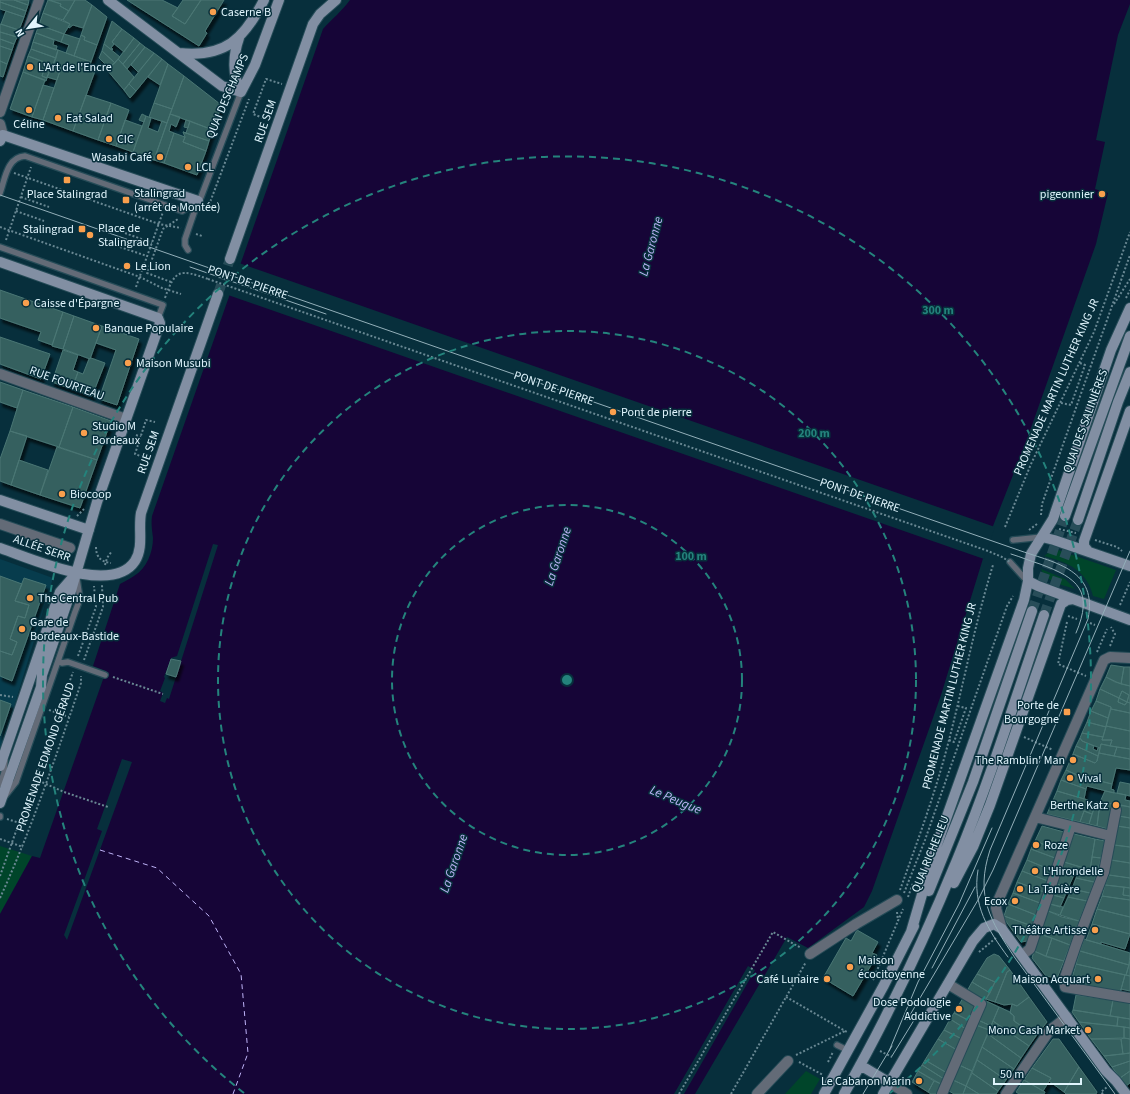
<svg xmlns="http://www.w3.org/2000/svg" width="1130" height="1094" viewBox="0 0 1130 1094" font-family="'Source Sans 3',sans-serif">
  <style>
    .built { fill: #073c4d }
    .green { fill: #00452a }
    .water { fill: #160537 }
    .pier { fill: #072f3c }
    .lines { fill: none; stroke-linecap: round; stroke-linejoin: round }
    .ferry { stroke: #beb3f7; stroke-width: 1; stroke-dasharray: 5 4; stroke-linecap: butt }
    .building { fill: #35615f; stroke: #4a7674; filter: url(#shadow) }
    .secondary-tunnel { stroke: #284d59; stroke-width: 10; stroke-dasharray: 10 5; stroke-linecap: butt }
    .lane-casing { stroke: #254b57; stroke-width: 8 }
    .street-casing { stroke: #254b57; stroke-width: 12 }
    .secondary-casing { stroke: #254b57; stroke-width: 12 }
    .path { stroke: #698893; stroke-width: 2; stroke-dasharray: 2 2; stroke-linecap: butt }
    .lane { stroke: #636b77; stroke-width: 5.5 }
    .street { stroke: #636b77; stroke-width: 10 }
    .secondary { stroke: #828fa3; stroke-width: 10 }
    .tram { stroke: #93afb9; stroke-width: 1 }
    .path-bridge { stroke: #698893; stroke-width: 2; stroke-dasharray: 2 2; stroke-linecap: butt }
    .ring { fill: none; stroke: #24837c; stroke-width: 2; stroke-dasharray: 7 5 }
    .poi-dot { fill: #f99f4d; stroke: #072f3c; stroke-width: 1.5 }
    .labels { text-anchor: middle; stroke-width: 3; stroke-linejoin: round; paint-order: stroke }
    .poi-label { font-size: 12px; fill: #e0f5fd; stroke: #072f3c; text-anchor: start }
    .street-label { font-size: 12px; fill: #e0f5fd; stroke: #072f3c }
    .water-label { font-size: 13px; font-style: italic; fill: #beb3f7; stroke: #072f3c }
    .centre { fill: #24837c; stroke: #072f3c; stroke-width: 2 }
    .ring-label { font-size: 12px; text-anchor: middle; font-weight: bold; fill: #24837c; stroke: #072f3c; stroke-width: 3; stroke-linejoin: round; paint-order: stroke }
  </style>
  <defs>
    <filter id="shadow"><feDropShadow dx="2.5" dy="4.5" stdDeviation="1" flood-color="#0009"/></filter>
  </defs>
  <rect width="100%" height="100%" fill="#072f3c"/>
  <path class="built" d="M 0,559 L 53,578 L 0,753 Z"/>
  <path class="green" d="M 1058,550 L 1116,570 L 1104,599 L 1093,596 C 1087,570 1067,562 1044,556 L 1051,551 Z
    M 1041,569 L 1065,579 L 1075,589 C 1063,585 1045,582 1041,569 Z
    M 0,846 L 32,856 L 0,914 Z
    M 806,1071 L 820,1079 L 811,1094 L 785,1094 Z"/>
  <path class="water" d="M 350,0 L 1130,0 L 1130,4 L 1118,35 L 1096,140 L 1105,142 L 1095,189 L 1108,193 L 1096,244 L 1026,442 L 993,526 L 941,695 L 872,891 L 864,907 L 808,948 L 787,937 L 695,1094 L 0,1094 L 0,914 L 32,856 L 40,858 L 106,671 L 93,666 L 120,584 C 125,581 130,579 134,576 C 147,568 153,552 153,538 C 152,530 151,524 152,516 L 323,29 C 332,19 342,11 350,0 Z"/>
  <path class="pier" d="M 239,263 L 995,527 L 984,559 L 228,295 Z
    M 213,544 L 218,545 L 169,699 L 167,698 L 165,703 L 160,701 L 163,693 L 160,691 L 165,678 L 164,677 L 171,658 L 177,656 Z
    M 122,759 L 132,762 L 67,940 L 64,935 L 102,831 L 97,829 Z
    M 748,966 L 755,970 L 684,1094 L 674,1094 Z"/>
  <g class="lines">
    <path class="ferry" d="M 100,850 L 157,868 L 209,916 L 241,974 L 248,1053 L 233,1094"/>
  </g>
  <path class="building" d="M 0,0 L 14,0 L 28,5 L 26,11 L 0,2 Z
    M 14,0 L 29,0 L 28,5 Z
    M 48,0 L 61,4 L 60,6 L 69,11 L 63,20 L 43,13 Z
    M 50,0 L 75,0 L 69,11 L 60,6 L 61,4 Z
    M 75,0 L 85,0 L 92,5 L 83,28 L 73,25 L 69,28 L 68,27 L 70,24 L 63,20 Z
    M 127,0 L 162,0 L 178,8 L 172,16 L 185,24 L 201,0 L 224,0 L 205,31 L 207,33 L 199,46 Z
    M 183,0 L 201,0 L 185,24 L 172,16 Z
    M 0,2 L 26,11 L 24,17 L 0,9 Z
    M 92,5 L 107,17 L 97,45 L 84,40 L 85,37 L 81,35 Z
    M 6,11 L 24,17 L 19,30 L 1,24 Z
    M 43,13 L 70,24 L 64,34 L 39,25 Z
    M 112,21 L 122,29 L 112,42 L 114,44 L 111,48 L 113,49 L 112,50 L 104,44 Z
    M 0,24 L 19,30 L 17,37 L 0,32 Z
    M 39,25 L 64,34 L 61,42 L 36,33 Z
    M 122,29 L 134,38 L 124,52 L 112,42 Z
    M 0,32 L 17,37 L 14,44 L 0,39 Z
    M 36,33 L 54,40 L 53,45 L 57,46 L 56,50 L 33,42 Z
    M 64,34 L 80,39 L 74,56 L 66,53 L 69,45 L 61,42 Z
    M 81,35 L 85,37 L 84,40 L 97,45 L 91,62 L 74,56 Z
    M 134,38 L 140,43 L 123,64 L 118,59 Z
    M 0,39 L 14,44 L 12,50 L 0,46 Z
    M 33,42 L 58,50 L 56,58 L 31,49 Z
    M 140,43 L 145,47 L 127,69 L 123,64 Z
    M 104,44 L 120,57 L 115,63 L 102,51 Z
    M 0,46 L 12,50 L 7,64 L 0,61 Z
    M 145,47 L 154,53 L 138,72 L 131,65 Z
    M 31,49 L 56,58 L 53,65 L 28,56 Z
    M 58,50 L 91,62 L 88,68 L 95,71 L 73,131 L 43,120 L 61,68 L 53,65 Z
    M 102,51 L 115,63 L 109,68 L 99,58 Z
    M 154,53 L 162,59 L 136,91 L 129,84 Z
    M 28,56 L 46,63 L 42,76 L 47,78 L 46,81 L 23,72 Z
    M 118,59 L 134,77 L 124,90 L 107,70 Z
    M 162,59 L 168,64 L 160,85 L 148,77 Z
    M 0,61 L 7,64 L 3,77 L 0,76 Z
    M 46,63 L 52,65 L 47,78 L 42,76 Z
    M 168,64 L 184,76 L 172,109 L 154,103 Z
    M 52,65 L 61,68 L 57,80 L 47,77 Z
    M 23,72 L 45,80 L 32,117 L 10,109 Z
    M 184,76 L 220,104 L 221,107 L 213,130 L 170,114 Z
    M 129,84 L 136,91 L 130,98 L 124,90 Z
    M 43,85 L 54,88 L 43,120 L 32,117 Z
    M 86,95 L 111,103 L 98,140 L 73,131 Z
    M 111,103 L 129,110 L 116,146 L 98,140 Z
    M 154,103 L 172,109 L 167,123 L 149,117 Z
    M 142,114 L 146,116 L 144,122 L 139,120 Z
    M 170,114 L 180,117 L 176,127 L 171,124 L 169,131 L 174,133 L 164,163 L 154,160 Z
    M 146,116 L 151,118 L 148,128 L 158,132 L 162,121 L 167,123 L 154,160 L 133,152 Z
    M 125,120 L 142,126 L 133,152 L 116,146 Z
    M 186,120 L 190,121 L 188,128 L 184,127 Z
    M 190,121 L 213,130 L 209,141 L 183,132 L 186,133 Z
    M 183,132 L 209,141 L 206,151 L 183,142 L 185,137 Z
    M 174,133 L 185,137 L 183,142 L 206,151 L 197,175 L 164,163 Z
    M 0,290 L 63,312 L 52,345 L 38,340 L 41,332 L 0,318 Z
    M 63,312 L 74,316 L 63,349 L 52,346 Z
    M 74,316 L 102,326 L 90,359 L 63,349 Z
    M 102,326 L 139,339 L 117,405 L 99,399 L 116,350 L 96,343 Z
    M 0,337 L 50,354 L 41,379 L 0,364 Z
    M 63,350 L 78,355 L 73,370 L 78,372 L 72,389 L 52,382 Z
    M 91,358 L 105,363 L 92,396 L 72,389 L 78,372 L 83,374 L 89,359 Z
    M 0,382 L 23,390 L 17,408 L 0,402 Z
    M 23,390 L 73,407 L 59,447 L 10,431 Z
    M 73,407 L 111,421 L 97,460 L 59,447 Z
    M 10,431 L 27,436 L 11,485 L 0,481 L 0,459 Z
    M 57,447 L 97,460 L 80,508 L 40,495 Z
    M 19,460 L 48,470 L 40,495 L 11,485 Z
    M 0,576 L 22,584 L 15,601 L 29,605 L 25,618 L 18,616 L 10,639 L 17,642 L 12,655 L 0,651 Z
    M 24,578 L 46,585 L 12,681 L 0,676 L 0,651 L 12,655 L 17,642 L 10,639 L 18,616 L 25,618 L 29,605 L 15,601 Z
    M 171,659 L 181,661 L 176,677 L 166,674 Z
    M 1111,665 L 1124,667 L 1121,684 L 1106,677 Z
    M 1124,667 L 1130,667 L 1130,686 L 1121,684 Z
    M 1106,677 L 1115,682 L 1130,686 L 1130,703 L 1127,702 L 1129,695 L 1122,691 L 1119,698 L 1100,689 Z
    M 1100,689 L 1119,698 L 1118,702 L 1125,705 L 1127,702 L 1130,703 L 1130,713 L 1111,709 L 1111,707 L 1096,701 Z
    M 1122,691 L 1129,695 L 1127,702 L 1119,698 Z
    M 1119,698 L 1127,702 L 1125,705 L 1118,702 Z
    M 0,700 L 11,704 L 0,736 Z
    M 1096,701 L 1111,707 L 1108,718 L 1091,711 Z
    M 1111,709 L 1130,713 L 1130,731 L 1106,726 Z
    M 1091,711 L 1108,718 L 1106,727 L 1087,722 Z
    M 1087,722 L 1106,727 L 1103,737 L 1082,733 Z
    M 1106,726 L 1130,731 L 1130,749 L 1110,746 L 1112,740 L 1102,740 Z
    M 1082,733 L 1103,737 L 1102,740 L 1112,740 L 1110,746 L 1101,744 L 1100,748 L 1082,741 L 1080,738 Z
    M 1080,738 L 1082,741 L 1094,746 L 1093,749 L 1097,751 L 1098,748 L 1100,748 L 1098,756 L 1076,746 Z
    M 1101,744 L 1117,747 L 1114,756 L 1099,753 Z
    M 1076,746 L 1098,756 L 1097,761 L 1095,763 L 1073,754 Z
    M 1117,747 L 1130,749 L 1130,759 L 1114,756 Z
    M 1099,753 L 1130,759 L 1130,770 L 1116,768 L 1112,784 L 1100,781 L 1099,778 L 1091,776 L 1086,779 L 1066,770 L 1073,754 L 1095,763 L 1097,761 Z
    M 1066,770 L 1086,779 L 1091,776 L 1099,778 L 1100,781 L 1112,784 L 1111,789 L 1114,790 L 1114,793 L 1087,786 L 1086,789 L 1061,780 Z
    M 1061,780 L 1086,789 L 1084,799 L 1057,791 Z
    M 1120,782 L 1130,784 L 1130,796 L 1117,793 Z
    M 1057,791 L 1088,800 L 1087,804 L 1095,806 L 1092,814 L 1084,811 L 1080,822 L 1047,814 Z
    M 1105,791 L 1126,795 L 1125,800 L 1130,801 L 1130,807 L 1100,802 Z
    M 1096,802 L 1100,803 L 1097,826 L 1089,824 Z
    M 1100,802 L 1113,804 L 1108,829 L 1097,826 Z
    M 1121,805 L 1130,807 L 1130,818 L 1119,816 Z
    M 1084,811 L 1092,814 L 1089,824 L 1080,822 Z
    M 1119,816 L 1130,818 L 1130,828 L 1117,826 Z
    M 1042,826 L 1064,832 L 1058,850 L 1035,841 Z
    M 1117,826 L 1130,828 L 1130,847 L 1114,845 Z
    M 1074,834 L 1095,839 L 1090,870 L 1064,862 Z
    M 1095,839 L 1105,841 L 1101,858 L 1092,857 Z
    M 1035,841 L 1058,850 L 1055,858 L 1031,849 Z
    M 1114,845 L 1130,847 L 1130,863 L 1111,860 Z
    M 1031,849 L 1055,858 L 1051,870 L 1027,860 Z
    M 1092,857 L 1101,858 L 1097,873 L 1090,872 Z
    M 1027,860 L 1051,870 L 1048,881 L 1022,871 Z
    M 1111,860 L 1130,863 L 1130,878 L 1109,875 Z
    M 1064,862 L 1081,867 L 1080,870 L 1077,869 L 1073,877 L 1061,873 Z
    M 1081,867 L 1090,870 L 1090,872 L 1097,873 L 1094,882 L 1076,878 Z
    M 1022,871 L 1048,881 L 1044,892 L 1017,882 Z
    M 1061,873 L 1073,877 L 1068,888 L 1057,884 Z
    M 1109,875 L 1130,878 L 1130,888 L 1105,885 Z
    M 1076,878 L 1094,882 L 1090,893 L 1072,889 Z
    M 1017,882 L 1044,892 L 1040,903 L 1013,893 Z
    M 1057,884 L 1068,888 L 1064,898 L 1053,895 Z
    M 1105,885 L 1124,887 L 1123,895 L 1130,896 L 1130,900 L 1102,896 Z
    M 1124,887 L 1130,888 L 1130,896 L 1123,895 Z
    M 1072,889 L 1090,893 L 1087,901 L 1068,897 Z
    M 1013,893 L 1040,903 L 1036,915 L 1008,904 Z
    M 1053,895 L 1064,898 L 1060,907 L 1050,904 Z
    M 1102,896 L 1130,900 L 1130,917 L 1097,909 Z
    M 1068,897 L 1087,901 L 1079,921 L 1060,915 Z
    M 1008,904 L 1036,915 L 1032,926 L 1004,916 Z
    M 1050,904 L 1063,907 L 1060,915 L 1048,911 Z
    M 1097,909 L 1130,917 L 1130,934 L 1092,924 Z
    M 1048,911 L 1062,917 L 1079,921 L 1070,945 L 1040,934 Z
    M 1004,916 L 1032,926 L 1027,941 L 1021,942 L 1005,920 Z
    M 1092,924 L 1130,934 L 1125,949 L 1101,942 L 1101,944 L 1086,940 Z
    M 857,930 L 878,942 L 872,953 L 877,955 L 853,996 L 823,978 L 846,938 L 851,941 Z
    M 1040,934 L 1052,938 L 1046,956 L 1034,951 Z
    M 1052,938 L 1070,945 L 1064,961 L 1046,956 Z
    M 1084,939 L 1130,953 L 1129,965 L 1080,951 Z
    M 1034,951 L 1047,957 L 1064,961 L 1057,978 L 1046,976 L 1032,958 Z
    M 1080,951 L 1129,965 L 1126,975 L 1076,964 Z
    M 994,954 L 999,956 L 1010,970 L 1007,972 L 995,1002 L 986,999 L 995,982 L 977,974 L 987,958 Z
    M 1130,961 L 1130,976 L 1126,975 Z
    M 1076,964 L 1125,975 L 1120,993 L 1071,982 Z
    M 1010,970 L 1029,997 L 1017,1006 L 1012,1004 L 1004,1005 L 995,1002 L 1007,972 Z
    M 977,974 L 995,982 L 990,993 L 972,982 Z
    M 1125,975 L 1130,976 L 1130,991 L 1121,989 L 1120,993 Z
    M 972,982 L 990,993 L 986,999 L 983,1000 L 967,991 Z
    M 1076,995 L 1113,1000 L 1110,1016 L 1073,1010 Z
    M 1029,997 L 1047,1022 L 1036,1036 L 1014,1021 L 1014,1016 L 1010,1013 L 1012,1004 L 1017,1006 Z
    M 963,998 L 977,1006 L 970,1021 L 954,1013 Z
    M 1113,1000 L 1130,1002 L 1130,1019 L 1110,1016 Z
    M 986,1001 L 999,1007 L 991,1026 L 978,1020 Z
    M 999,1007 L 1010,1012 L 1014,1016 L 1014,1021 L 1036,1036 L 1029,1046 L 993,1021 Z
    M 1073,1010 L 1118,1017 L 1117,1026 L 1079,1022 L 1072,1012 Z
    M 954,1013 L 970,1021 L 966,1029 L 950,1019 Z
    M 1118,1017 L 1130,1019 L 1130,1028 L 1117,1026 Z
    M 950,1019 L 966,1029 L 962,1039 L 944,1030 Z
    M 978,1020 L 991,1026 L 989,1030 L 976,1025 Z
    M 993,1021 L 1029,1046 L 1021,1058 L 988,1034 Z
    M 1079,1022 L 1124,1027 L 1124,1038 L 1091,1039 Z
    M 976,1025 L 989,1030 L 972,1071 L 959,1065 Z
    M 1124,1027 L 1130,1028 L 1130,1039 L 1124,1038 Z
    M 944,1030 L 962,1039 L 957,1050 L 938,1039 Z
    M 988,1034 L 1021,1058 L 1014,1069 L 982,1047 Z
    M 1124,1038 L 1130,1039 L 1130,1053 L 1123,1054 L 1121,1039 Z
    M 938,1039 L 957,1050 L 947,1073 L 925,1060 Z
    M 1053,1039 L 1059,1039 L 1079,1067 L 1064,1092 L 1049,1081 L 1051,1078 L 1032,1068 Z
    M 1091,1039 L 1121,1039 L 1123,1054 L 1104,1056 Z
    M 982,1047 L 1014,1069 L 1006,1080 L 977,1060 Z
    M 1130,1053 L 1130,1061 L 1112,1067 L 1104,1056 Z
    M 925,1060 L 947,1073 L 944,1079 L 922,1065 Z
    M 977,1060 L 1006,1080 L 998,1091 L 972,1073 Z
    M 1130,1061 L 1130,1071 L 1120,1078 L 1112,1067 Z
    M 922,1065 L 944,1079 L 941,1084 L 918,1071 Z
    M 959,1065 L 972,1071 L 966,1086 L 953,1080 Z
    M 1079,1067 L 1097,1092 L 1096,1094 L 1066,1094 L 1064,1092 Z
    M 1032,1068 L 1051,1078 L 1043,1091 L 1024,1080 Z
    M 918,1071 L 934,1081 L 928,1092 L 912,1082 Z
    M 1130,1071 L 1130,1083 L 1126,1086 L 1120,1078 Z
    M 972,1073 L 998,1091 L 996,1094 L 979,1094 L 966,1086 Z
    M 953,1080 L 966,1086 L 963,1094 L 954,1094 L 949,1091 Z
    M 1024,1080 L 1045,1092 L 1044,1094 L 1019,1094 L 1016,1092 Z
    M 934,1081 L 941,1084 L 937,1094 L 931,1094 L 928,1092 Z
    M 966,1086 L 979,1094 L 963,1094 Z"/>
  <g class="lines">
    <path class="secondary-tunnel" d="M 218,294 L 230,259
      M 1032,611 L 1065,516
      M 1044,615 L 1078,520"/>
    <g class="lane-casing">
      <path id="lane" d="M 0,193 C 5,179 7,157 25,156 L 182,211 L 198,202
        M 0,247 L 163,305 L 158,318
        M 188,250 L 185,245 L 185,239 L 198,201 L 201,197 L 241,92
        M 1013,540 L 1042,537
        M 1010,562 L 1027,581
        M 58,661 L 62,663 L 68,662 L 105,675
        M 0,784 L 4,773 L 5,761
        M 5,796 L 16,782 L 75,612 L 80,599 L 77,579
        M 0,816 L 0,817
        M 837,1045 L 849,1051"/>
    </g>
    <g class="street-casing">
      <path id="street" d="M 0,112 L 39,0
        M 0,124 L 3,135
        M 0,374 L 126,419
        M 0,524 L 70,548
        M 1035,817 L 1111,836
        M 1002,929 L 996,908 L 998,901 L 1104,660 L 1110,657 L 1130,658
        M 810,954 L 856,924 L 897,900
        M 1022,955 L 1030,949 L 1071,826
        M 1065,987 L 1064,980 L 1077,942 L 1104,872 L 1116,810
        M 1065,987 L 1130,998
        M 890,1083 L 907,1094
        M 757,1094 L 788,1061
        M 942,1094 L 981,1004 L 948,984
        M 1006,1094 L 1050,1030 L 1067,1017"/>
    </g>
    <g class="secondary-casing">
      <path id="secondary" d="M 108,0 L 222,86 L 241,92
        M 239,38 C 233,55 232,76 241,92
        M 179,53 C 225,58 244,39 264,0
        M 241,92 L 255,65 L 279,0
        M 0,141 L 3,135 L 198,201
        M 230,259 L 313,24 L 320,14 L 336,0
        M 0,262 L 158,318 L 160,323 L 97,502 L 70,594 L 42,675 L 41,687 L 0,803
        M 0,500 L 89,530
        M 1065,516 L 1130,336
        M 1078,520 L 1118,402 L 1130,372
        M 1042,537 L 1054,540 L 1130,566
        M 0,548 C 30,558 112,596 135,561 C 144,547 138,529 141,513 L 218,294
        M 1088,551 L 1084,546 L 1084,541 L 1130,411
        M 1028,581 L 1038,586 L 1130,620
        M 0,766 L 60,592 L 74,576
        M 954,883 L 973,847 L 990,805 L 1061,604 L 1067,600 L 1073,599
        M 929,891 L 973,782 L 1032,611
        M 911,932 L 935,850 L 1024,600 L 1028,581 L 1028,568 L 1031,554 L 1053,519 L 1111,350 L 1130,308
        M 860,1065 L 890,1083
        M 824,1094 L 884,985 L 914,926
        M 844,1094 C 887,1019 924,940 957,860 C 990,780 1016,697 1044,615
        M 883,1094 L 973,941 L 984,928 L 994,924 L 1002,929 L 1106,1071 L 1116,1081 L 1126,1094"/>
    </g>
    <path class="path" d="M 263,118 L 253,114 L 266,79 L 282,84
      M 14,173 L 159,224 L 181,228
      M 21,197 L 49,207
      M 209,205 L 249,99
      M 16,211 L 44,221
      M 0,227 L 140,277 L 162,288 L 181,294
      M 125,233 L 152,243
      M 196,234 L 202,236
      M 6,240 L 31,167
      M 120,247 L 147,256
      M 171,282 L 147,273 L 163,229 L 178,219
      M 136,287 L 163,212
      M 165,298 C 175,269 180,269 208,279
      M 1126,298 L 1130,290
      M 1114,304 L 1130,279
      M 1061,403 L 1071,405 L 1085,365 L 1080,363
      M 136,435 L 141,437
      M 143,457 L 135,454 L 146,420 L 155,422
      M 1041,515 L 1042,504 L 1130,255
      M 77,516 L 84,509
      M 1005,527 L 1031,464 L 1094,332 L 1130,232
      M 1059,529 L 1076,533
      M 1029,530 L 1037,524
      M 1095,540 L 1117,547 L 1122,551
      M 96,547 C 96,557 101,562 111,563
      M 105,565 L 107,558 L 112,551
      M 1120,605 L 1130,582
      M 1068,616 L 1077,619
      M 1067,622 L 1058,664 L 1086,676
      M 1090,623 L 1095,625
      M 1110,646 L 1115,634 L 1111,627
      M 1097,652 L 1107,629
      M 78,656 L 96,607 L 94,586
      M 84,660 L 103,607 L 102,585
      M 113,677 L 163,694
      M 0,695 L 13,697
      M 49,710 L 69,717
      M 1024,737 L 1053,750
      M 949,740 L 954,742 L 966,708 L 957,706
      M 35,779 L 64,792 L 108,807
      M 7,819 L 20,823
      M 0,839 L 23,847
      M 0,876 L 73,672
      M 900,890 C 918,840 936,791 949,740 C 964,682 975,623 993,565
      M 904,893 L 925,840 L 1007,606 L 1013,596
      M 908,897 L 913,883
      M 0,898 C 32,828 56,756 81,683 L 81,676
      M 897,912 L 898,921
      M 979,952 L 996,938
      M 873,980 L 903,909
      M 786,997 L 847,1032
      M 880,1051 L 892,1057
      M 796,1055 L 845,1031
      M 799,1062 L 823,1075
      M 828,1062 L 833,1052
      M 679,1094 L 773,932 L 801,948
      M 731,1094 L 806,962
      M 1103,1094 L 1101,1092 L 1107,1087"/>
    <use href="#lane" class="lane"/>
    <use href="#street" class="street"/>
    <use href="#secondary" class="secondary"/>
    <path class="tram" d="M 0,195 L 1021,551 C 1056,563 1098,570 1088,619 L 990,850 C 975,896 990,920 1015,958 L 1115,1094
      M 190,267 L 326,314
      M 1011,554 C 1021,557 1030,561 1040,564 C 1078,578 1094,591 1076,633
      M 978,870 C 972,905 988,930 1008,957
      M 932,968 L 975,887
      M 907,1020 L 978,900 L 993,870 L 1130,551
      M 889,1051 L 918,982 L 959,904 L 992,828
      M 892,1056 L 916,1017
      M 863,1094 L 892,1046"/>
    <path class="path-bridge" d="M 208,279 L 988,551 L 1002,557 L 1010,562"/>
  </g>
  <g class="ring">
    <circle cx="567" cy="680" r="175"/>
    <circle cx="567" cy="680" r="349"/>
    <path d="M244 1093A524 524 0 1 1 890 1093"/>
  </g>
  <g class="poi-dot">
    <circle cx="213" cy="12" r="4"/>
    <circle cx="30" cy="67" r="4"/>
    <circle cx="29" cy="110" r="4"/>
    <circle cx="58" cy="118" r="4"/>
    <circle cx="109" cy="139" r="4"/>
    <circle cx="160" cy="157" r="4"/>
    <circle cx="188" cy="167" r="4"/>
    <rect x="63" y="176" width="8" height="8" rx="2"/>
    <circle cx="1102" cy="194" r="4"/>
    <rect x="122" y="196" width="8" height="8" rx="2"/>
    <rect x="78" y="225" width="8" height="8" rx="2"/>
    <circle cx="90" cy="235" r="4"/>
    <circle cx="127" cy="266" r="4"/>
    <circle cx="26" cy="303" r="4"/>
    <circle cx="96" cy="328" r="4"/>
    <circle cx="128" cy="363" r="4"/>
    <circle cx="613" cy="412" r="4"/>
    <circle cx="84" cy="433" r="4"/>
    <circle cx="62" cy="494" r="4"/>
    <circle cx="30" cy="598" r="4"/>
    <circle cx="22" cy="629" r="4"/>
    <rect x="1063" y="708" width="8" height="8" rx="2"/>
    <circle cx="1073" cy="760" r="4"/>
    <circle cx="1070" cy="778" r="4"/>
    <circle cx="1116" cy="805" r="4"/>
    <circle cx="1036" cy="845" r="4"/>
    <circle cx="1035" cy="871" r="4"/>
    <circle cx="1020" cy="889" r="4"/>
    <circle cx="1015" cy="901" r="4"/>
    <circle cx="1095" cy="930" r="4"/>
    <circle cx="850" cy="967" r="4"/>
    <circle cx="827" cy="979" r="4"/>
    <circle cx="1098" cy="979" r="4"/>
    <circle cx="959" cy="1009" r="4"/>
    <circle cx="1088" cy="1030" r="4"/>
    <circle cx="919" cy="1081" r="4"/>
  </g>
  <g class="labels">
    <g class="poi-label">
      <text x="221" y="16">Caserne B</text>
      <text x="38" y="71">L'Art de l'Encre</text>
      <text x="66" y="122">Eat Salad</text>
      <text x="29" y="128" text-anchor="middle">Céline</text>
      <text x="117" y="143">CIC</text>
      <text x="152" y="161" text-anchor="end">Wasabi Café</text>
      <text x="196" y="171">LCL</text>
      <text x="134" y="197">Stalingrad<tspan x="134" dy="14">(arrêt de Montée)</tspan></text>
      <text x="67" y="198" text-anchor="middle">Place Stalingrad</text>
      <text x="1094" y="198" text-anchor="end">pigeonnier</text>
      <text x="98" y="232">Place de<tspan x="98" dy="14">Stalingrad</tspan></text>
      <text x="74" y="233" text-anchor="end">Stalingrad</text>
      <text x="135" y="270">Le Lion</text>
      <text x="34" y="307">Caisse d'Épargne</text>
      <text x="104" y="332">Banque Populaire</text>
      <text x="136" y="367">Maison Musubi</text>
      <text x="621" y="416">Pont de pierre</text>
      <text x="92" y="430">Studio M<tspan x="92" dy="14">Bordeaux</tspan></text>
      <text x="70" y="498">Biocoop</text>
      <text x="38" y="602">The Central Pub</text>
      <text x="30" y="626">Gare de<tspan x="30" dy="14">Bordeaux-Bastide</tspan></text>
      <text x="1059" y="709" text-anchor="end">Porte de<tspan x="1059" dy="14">Bourgogne</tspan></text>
      <text x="1065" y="764" text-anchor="end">The Ramblin' Man</text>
      <text x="1078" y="782">Vival</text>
      <text x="1108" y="809" text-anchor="end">Berthe Katz</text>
      <text x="1044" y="849">Roze</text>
      <text x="1043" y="875">L'Hirondelle</text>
      <text x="1028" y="893">La Tanière</text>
      <text x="1007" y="905" text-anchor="end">Ecox</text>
      <text x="1087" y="934" text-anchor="end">Théâtre Artisse</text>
      <text x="858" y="964">Maison<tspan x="858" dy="14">écocitoyenne</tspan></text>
      <text x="819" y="983" text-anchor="end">Café Lunaire</text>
      <text x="1090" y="983" text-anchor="end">Maison Acquart</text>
      <text x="951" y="1006" text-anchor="end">Dose Podologie<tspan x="951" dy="14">Addictive</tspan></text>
      <text x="1080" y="1034" text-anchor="end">Mono Cash Market</text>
      <text x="911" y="1085" text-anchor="end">Le Cabanon Marin</text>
    </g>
    <g class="street-label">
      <text transform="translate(227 96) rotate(-67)" y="4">QUAI DESCHAMPS</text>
      <text transform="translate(265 121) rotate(-71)" y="4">RUE SEM</text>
      <text transform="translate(248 282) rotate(19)" y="4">PONT DE PIERRE</text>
      <text transform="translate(67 383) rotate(20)" y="4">RUE FOURTEAU</text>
      <text transform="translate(1056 387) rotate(-66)" y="4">PROMENADE MARTIN LUTHER KING JR</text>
      <text transform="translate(554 388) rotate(19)" y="4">PONT DE PIERRE</text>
      <text transform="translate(1085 421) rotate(-70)" y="4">QUAI DES SALINIÈRES</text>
      <text transform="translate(148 452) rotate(-71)" y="4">RUE SEM</text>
      <text transform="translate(860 495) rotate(19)" y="4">PONT DE PIERRE</text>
      <text transform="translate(42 548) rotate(19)" y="4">ALLÉE SERR</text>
      <text transform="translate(949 696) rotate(-76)" y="4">PROMENADE MARTIN LUTHER KING JR</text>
      <text transform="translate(45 757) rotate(-71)" y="4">PROMENADE EDMOND GÉRAUD</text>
      <text transform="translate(930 854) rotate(-68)" y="4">QUAI RICHELIEU</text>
    </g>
    <g class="water-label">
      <text transform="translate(650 246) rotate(-75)" y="5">La Garonne</text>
      <text transform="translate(557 556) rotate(-72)" y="5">La Garonne</text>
      <text transform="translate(676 799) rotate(23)" y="5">Le Peugue</text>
      <text transform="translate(453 863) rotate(-71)" y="5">La Garonne</text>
    </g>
  </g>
  <circle cx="567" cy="680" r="6" class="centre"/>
  <g class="ring-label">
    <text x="938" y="314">300 m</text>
    <text x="814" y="437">200 m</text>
    <text x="691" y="560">100 m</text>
  </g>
  <g transform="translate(28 28) rotate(240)" stroke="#072f3c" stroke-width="3" paint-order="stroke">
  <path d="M0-3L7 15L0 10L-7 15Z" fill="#e0f5fd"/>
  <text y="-6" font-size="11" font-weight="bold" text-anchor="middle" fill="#e0f5fd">N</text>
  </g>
  <path d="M994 1078v6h87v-6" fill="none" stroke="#e0f5fd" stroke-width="2"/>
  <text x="1000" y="1078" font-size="12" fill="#e0f5fd" stroke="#072f3c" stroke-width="3" paint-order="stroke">50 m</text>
</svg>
